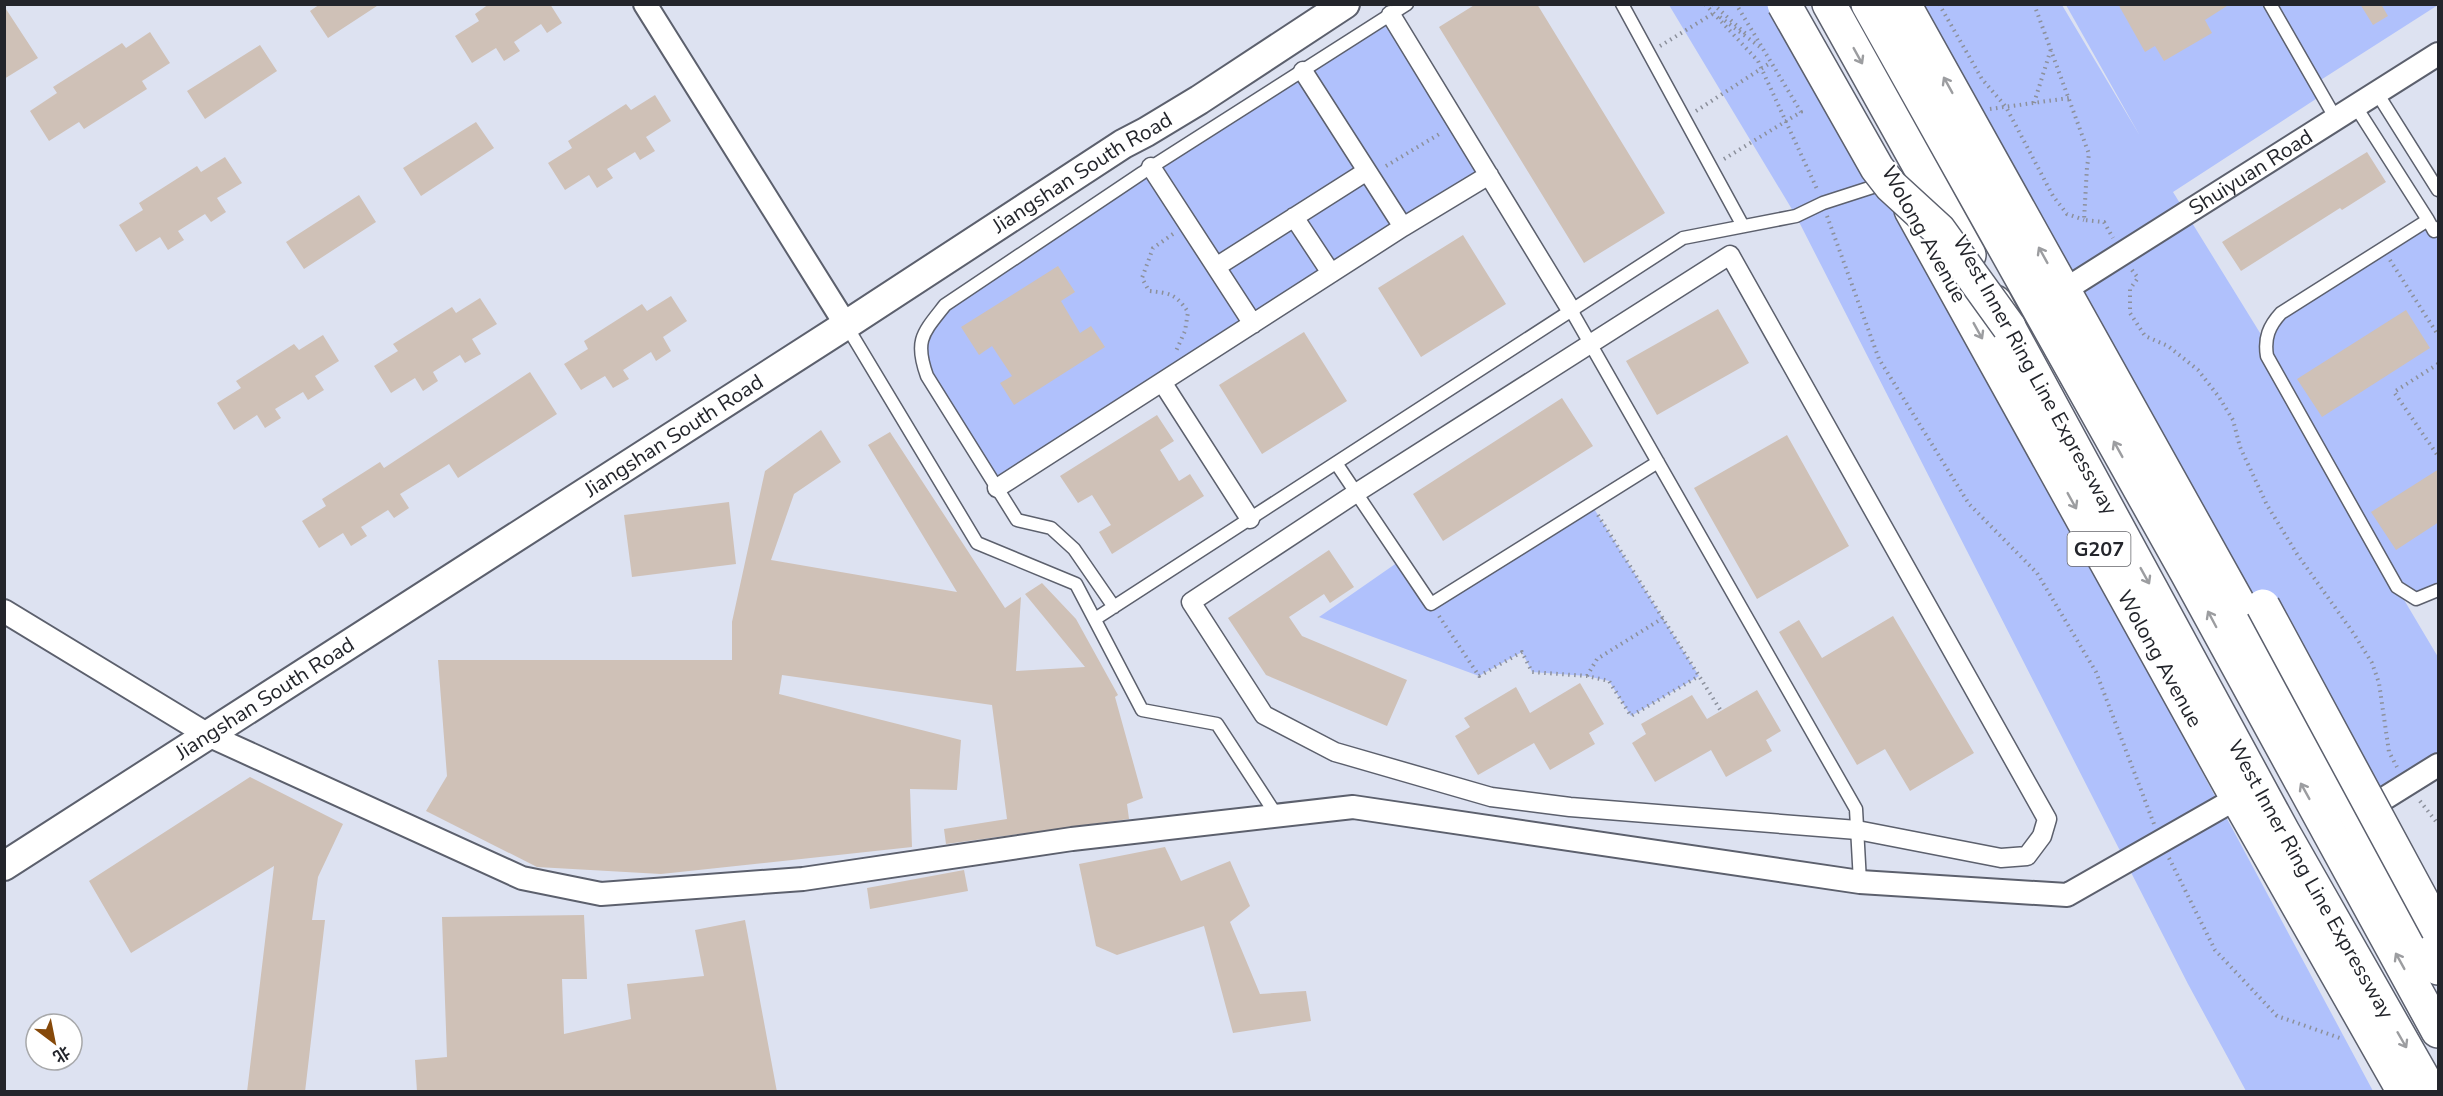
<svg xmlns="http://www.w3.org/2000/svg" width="2443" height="1096" viewBox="0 0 2443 1096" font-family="'Nunito Sans','Noto Sans SC',sans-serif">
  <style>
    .green { fill: #b0c1fc }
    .building { fill: #cfc1b7 }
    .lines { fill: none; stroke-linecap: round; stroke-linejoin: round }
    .service-casing { stroke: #5c606d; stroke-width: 15 }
    .pedestrian-casing { stroke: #5c606d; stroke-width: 21 }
    .minor-casing { stroke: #5c606d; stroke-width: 26 }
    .tertiary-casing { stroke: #5c606d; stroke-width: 32 }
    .trunk-casing { stroke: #5c606d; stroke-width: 36 }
    .path { stroke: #8c909b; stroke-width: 4; stroke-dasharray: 1.5 4.5; stroke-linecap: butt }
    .service { stroke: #fff; stroke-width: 12 }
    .pedestrian { stroke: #fff; stroke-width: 18 }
    .minor { stroke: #fff; stroke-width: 22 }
    .tertiary { stroke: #fff; stroke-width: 28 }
    .trunk { stroke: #fff; stroke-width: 33 }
    .trunk-bridge-casing { stroke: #5c606d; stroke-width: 36; stroke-linecap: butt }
    .trunk-bridge { stroke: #fff; stroke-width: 33 }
    .oneway { stroke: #9c9da0 }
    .labels { text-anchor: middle; stroke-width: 4.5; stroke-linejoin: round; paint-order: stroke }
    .shield { fill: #fff; stroke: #65666b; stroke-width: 1.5 }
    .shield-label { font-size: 20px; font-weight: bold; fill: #23252b }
    .street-label { font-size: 21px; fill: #23252b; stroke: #fff }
  </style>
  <rect width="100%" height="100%" fill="#dde2f1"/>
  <path class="green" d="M 1669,5 L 1791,5 L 2373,1091 L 2246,1091 L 2188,984 L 1796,216 Z
    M 1904,5 L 2062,5 L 2140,136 L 2066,5 L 2438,5 L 2316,83 L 2322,95 L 2173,192 L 2265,341 L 2271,324 L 2428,220 L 2438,228 L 2438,590 L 2416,599 L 2397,588 L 2438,657 L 2438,765 L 2357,816 Z
    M 1391,15 L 1489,175 L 997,488 L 927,376 L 923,332 L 945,305 Z
    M 1591,504 L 1699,676 L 1631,716 L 1609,681 L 1587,676 L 1532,672 L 1522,652 L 1479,676 L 1319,617 L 1401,560 L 1431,604 Z"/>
  <path class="building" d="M 320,4 L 380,4 L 328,38 L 310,11 Z
    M 489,4 L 550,4 L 562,23 L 547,33 L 541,24 L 514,42 L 520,51 L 504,61 L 496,48 L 472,63 L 455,36 L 479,21 L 475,14 Z
    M 1476,4 L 1537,4 L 1665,213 L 1584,263 L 1439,27 Z
    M 2118,4 L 2230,4 L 2205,20 L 2212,33 L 2164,61 L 2155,46 L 2145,52 Z
    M 2360,4 L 2381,4 L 2388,16 L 2373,25 Z
    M 4,6 L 38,58 L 4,79 Z
    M 150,32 L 170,63 L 142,81 L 147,89 L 84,129 L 79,122 L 49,141 L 30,111 L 57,93 L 53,87 L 122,43 L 126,48 Z
    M 260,45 L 277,71 L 205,119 L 187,91 Z
    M 655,95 L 671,121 L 646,137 L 655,151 L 640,160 L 635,152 L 607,169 L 613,178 L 597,188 L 589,175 L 565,190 L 548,163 L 572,148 L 568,141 L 626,104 L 631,110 Z
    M 476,122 L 494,148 L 421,196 L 403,168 Z
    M 2367,152 L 2386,182 L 2342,210 L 2340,208 L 2241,271 L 2222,242 Z
    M 225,157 L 242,183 L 217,198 L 226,212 L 211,222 L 205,214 L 178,231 L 184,240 L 168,250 L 160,237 L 136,252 L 119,225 L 143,210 L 139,203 L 197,166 L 201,172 Z
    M 359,195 L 376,222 L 304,269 L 286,242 Z
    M 1463,235 L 1506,304 L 1421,357 L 1378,288 Z
    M 1058,266 L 1075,292 L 1061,301 L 1080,333 L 1091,326 L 1105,347 L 1014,405 L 1000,383 L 1012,376 L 992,346 L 979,355 L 961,327 Z
    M 671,296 L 687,321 L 663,337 L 671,351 L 656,361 L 651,352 L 623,370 L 629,379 L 613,388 L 605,376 L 581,390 L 564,364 L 588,349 L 584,341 L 642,304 L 647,311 Z
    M 480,298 L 497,324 L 472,339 L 481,354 L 465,363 L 460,355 L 433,372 L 438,381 L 423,391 L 415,378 L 391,393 L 374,366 L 398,351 L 393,344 L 452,307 L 456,313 Z
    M 1718,309 L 1749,363 L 1657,415 L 1626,361 Z
    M 2406,310 L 2430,348 L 2322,417 L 2297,379 Z
    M 1304,332 L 1347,401 L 1262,454 L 1219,385 Z
    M 323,335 L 339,361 L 315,376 L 324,390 L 308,400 L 303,392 L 275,409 L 281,418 L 265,428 L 257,415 L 234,430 L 217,403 L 241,388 L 236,381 L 294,344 L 299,350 Z
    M 530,372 L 557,414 L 458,478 L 449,464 L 400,494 L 409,508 L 394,518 L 388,510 L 361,527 L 367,536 L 351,546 L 343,533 L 319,548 L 302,521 L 326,506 L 322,499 L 380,462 L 384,468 Z
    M 1562,398 L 1593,446 L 1443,541 L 1413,494 Z
    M 1157,415 L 1174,441 L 1160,450 L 1179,481 L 1190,474 L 1204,496 L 1112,554 L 1099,532 L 1111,525 L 1092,495 L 1078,503 L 1060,476 Z
    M 821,430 L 841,462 L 794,494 L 771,560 L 957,592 L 868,445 L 890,432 L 1005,608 L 1021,597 L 1016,671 L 1085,667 L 1025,594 L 1042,583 L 1076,619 L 1118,695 L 1115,697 L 1143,798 L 1127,804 L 1129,819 L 946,844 L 944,829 L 1007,819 L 992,705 L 782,675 L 779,694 L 961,740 L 957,790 L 910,789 L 912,847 L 661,874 L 537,867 L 426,811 L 447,776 L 438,660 L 732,660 L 732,622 L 765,471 Z
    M 1787,435 L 1849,546 L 1757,599 L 1694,488 Z
    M 2439,469 L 2439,522 L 2396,550 L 2371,512 Z
    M 729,502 L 736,564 L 632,577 L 624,515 Z
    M 1329,550 L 1354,587 L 1330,603 L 1324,594 L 1289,617 L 1302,636 L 1407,680 L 1387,726 L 1266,675 L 1228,618 Z
    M 1893,616 L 1974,753 L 1910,791 L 1885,749 L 1857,765 L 1779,632 L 1799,620 L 1822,658 Z
    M 1580,683 L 1604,724 L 1589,733 L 1595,744 L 1550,770 L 1534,743 L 1478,775 L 1455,736 L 1470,727 L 1464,718 L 1516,687 L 1530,713 Z
    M 1757,690 L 1781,731 L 1766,740 L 1772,751 L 1726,777 L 1711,750 L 1655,782 L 1632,743 L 1646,734 L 1641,724 L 1692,695 L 1707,719 Z
    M 250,777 L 343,824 L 318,877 L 312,920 L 325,920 L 305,1092 L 247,1092 L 274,866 L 131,953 L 89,881 Z
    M 1165,847 L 1181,881 L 1230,861 L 1250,906 L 1230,922 L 1260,994 L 1306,991 L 1311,1021 L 1233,1033 L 1204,926 L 1117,955 L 1096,946 L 1079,864 Z
    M 964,870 L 968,891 L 870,909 L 867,888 Z
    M 584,915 L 587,979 L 562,979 L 564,1034 L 631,1019 L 627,984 L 704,976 L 695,930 L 745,920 L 777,1092 L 417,1092 L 415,1060 L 447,1057 L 442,917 Z"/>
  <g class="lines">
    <g class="service-casing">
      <path id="service" d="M 1622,4 L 1743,226
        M 2270,4 L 2336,119
        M 2377,93 L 2438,190
        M 2356,107 L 2428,220 L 2281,313 C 2269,326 2264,338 2267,356 L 2397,587 L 2416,599 L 2438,590
        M 2428,220 L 2434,231 L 2438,228
        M 1571,310 L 1856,809 L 1860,882
        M 846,325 L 977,543 L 1076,584 L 1142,710 L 1217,724 L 1277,816
        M 1336,463 L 1431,604 L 1658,462
        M 1114,607 L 1074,549 L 1051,528 L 1017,520 L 927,376 C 914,340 923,333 945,305 L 1142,173 L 1407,4
        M 1095,619 L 1683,238 L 1796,216 L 1823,203 L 1885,183"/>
    </g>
    <g class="pedestrian-casing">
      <path id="pedestrian" d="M 1391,15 L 1571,310
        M 1303,71 L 1403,227
        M 1151,167 L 1253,324
        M 1294,217 L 1331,273
        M 1730,255 L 2047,819 L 2042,836 L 2027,856 L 2001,858 L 1857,830 L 1570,807 L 1491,797 L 1335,752 L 1264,715 L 1191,602 L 1356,493 Z
        M 1216,267 L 1367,171
        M 1162,382 L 1250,519
        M 997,488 L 1403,227 L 1489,175"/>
    </g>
    <g class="minor-casing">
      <g id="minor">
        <path d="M 645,4 L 846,325"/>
        <path id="s1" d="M 2063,291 L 2438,54"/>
        <path d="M 4,611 L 208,735 L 522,878 L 601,894 L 803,879 L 1072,839 L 1353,807 L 1860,882 L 2067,895 L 2223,806"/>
        <path d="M 2361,813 L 2438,765"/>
      </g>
    </g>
    <g class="tertiary-casing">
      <g id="tertiary">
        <path id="s2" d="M 4,866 L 846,325 L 1123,144 L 1146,132 L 1199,100 L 1345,4"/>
      </g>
    </g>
    <g class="trunk-casing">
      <g id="trunk">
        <path d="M 1829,4 L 1969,255"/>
        <path d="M 1868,4 L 2187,573 L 2438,1031"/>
        <path d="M 1904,4 L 2357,816 L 2438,968"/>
        <path id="s3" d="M 1911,210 L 2241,805 L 2404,1092"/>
        <path id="s4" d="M 1995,302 L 2283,832 L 2431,1092"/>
      </g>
    </g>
    <path class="path" d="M 1705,4 L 1758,61 L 1817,189
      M 1713,4 L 1746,34
      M 1939,4 L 1982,79 L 2006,107 L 2053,196 L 2067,214 L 2084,220
      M 2034,4 L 2089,154 L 2087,167 L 2084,220 L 2104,222 L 2113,238
      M 1720,17 L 1760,47
      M 1660,46 L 1714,13
      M 2034,103 L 2051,49
      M 1990,109 L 2069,98
      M 1696,111 L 1770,63
      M 1724,159 L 1801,112 L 1736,4
      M 1386,166 L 1441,133
      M 1827,216 L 1879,359 L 1969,504 L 2037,573 L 2096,672 L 2154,824
      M 1173,234 L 1153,248 L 1142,278 L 1149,291 C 1170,293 1176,294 1188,312 L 1185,331 L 1176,351
      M 2390,260 L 2438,335
      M 2132,270 L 2138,278 L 2130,289 L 2130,313 L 2145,336 L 2168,346 L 2198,370 L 2219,397 L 2233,420 L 2240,447 L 2267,505 L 2297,554 L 2354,634 L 2372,663 L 2379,683 L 2389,752 L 2397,767
      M 2438,364 L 2394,392 L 2438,456
      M 1598,515 L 1721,711
      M 1439,616 L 1479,676 L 1522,652 L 1532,672 L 1587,676 L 1609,681 L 1631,716 L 1699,676
      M 1587,676 L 1597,659 L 1663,618
      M 2420,801 L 2438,824
      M 2169,858 L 2215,950 L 2277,1016 L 2340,1038"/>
    <use href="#service" class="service"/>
    <use href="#pedestrian" class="pedestrian"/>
    <use href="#minor" class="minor"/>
    <use href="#tertiary" class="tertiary"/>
    <use href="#trunk" class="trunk"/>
    <g class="trunk-bridge-casing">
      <path id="trunk-bridge" d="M 1784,4 L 1877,168 L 1891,186 L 1939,230 L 2009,327
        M 2263,606 L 2438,930"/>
    </g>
    <use href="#trunk-bridge" class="trunk-bridge"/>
  </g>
  <defs><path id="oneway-shaft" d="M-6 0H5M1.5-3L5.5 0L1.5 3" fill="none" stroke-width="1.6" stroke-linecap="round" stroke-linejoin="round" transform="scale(1.5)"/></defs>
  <g class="oneway">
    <use href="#oneway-shaft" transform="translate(1858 56) rotate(61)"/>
    <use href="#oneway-shaft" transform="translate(1948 85) rotate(-119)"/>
    <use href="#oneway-shaft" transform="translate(2043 255) rotate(-119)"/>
    <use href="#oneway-shaft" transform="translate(1978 331) rotate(61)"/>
    <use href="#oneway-shaft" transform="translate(2118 449) rotate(-119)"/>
    <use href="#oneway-shaft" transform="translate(2072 501) rotate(61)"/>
    <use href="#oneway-shaft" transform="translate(2145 576) rotate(61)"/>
    <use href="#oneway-shaft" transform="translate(2212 619) rotate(-118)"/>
    <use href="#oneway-shaft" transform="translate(2305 791) rotate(-119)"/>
    <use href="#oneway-shaft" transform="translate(2400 961) rotate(-119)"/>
    <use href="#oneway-shaft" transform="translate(2402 1040) rotate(60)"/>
  </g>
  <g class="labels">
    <rect class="shield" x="2067.5" y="532" width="63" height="34" rx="4.5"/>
    <g class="shield-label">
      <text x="2099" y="556">G207</text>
    </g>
    <g class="street-label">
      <text dy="7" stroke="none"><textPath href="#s2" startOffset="1282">Jiangshan South Road</textPath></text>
      <text dy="7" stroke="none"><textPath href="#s1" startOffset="222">Shuiyuan Road</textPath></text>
      <text transform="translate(1924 234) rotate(61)" y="7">Wolong Avenue</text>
      <text transform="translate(2035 375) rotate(61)" y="7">West Inner Ring Line Expressway</text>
      <text dy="7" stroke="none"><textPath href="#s2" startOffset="796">Jiangshan South Road</textPath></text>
      <text dy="7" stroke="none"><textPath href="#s3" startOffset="513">Wolong Avenue</textPath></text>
      <text dy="7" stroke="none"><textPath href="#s2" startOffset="310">Jiangshan South Road</textPath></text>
      <text dy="7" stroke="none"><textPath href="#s4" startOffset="658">West Inner Ring Line Expressway</textPath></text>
    </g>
  </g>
  <rect width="2443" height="1096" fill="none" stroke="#23252b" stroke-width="12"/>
  <g transform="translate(54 1042) rotate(148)"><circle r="28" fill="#ffffff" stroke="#a7a8aa" stroke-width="1.5"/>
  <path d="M0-4.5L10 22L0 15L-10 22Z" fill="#86490a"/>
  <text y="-9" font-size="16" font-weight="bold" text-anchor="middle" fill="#23252b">北</text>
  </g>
</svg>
